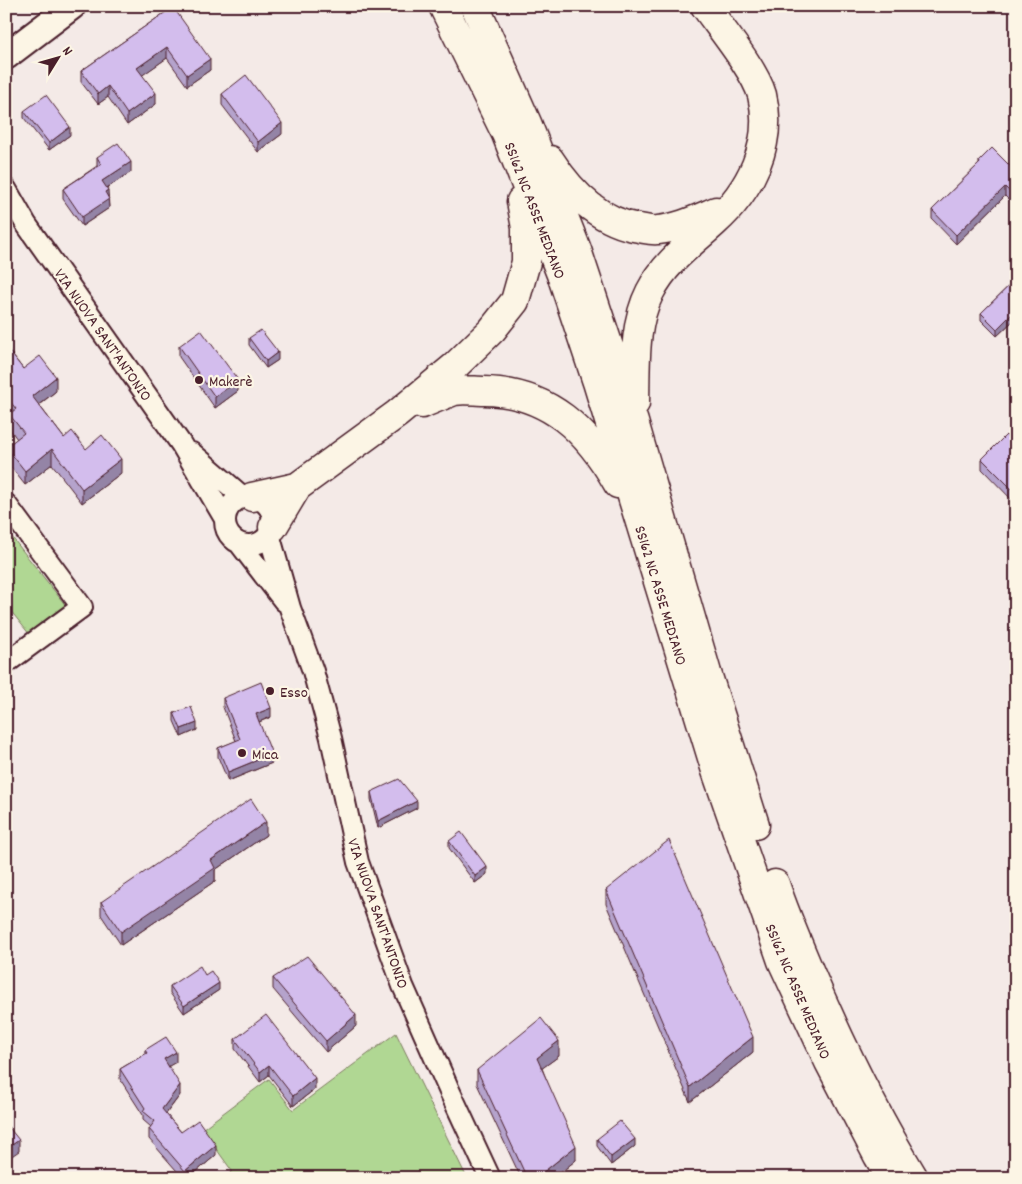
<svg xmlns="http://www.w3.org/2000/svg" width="1022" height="1184" viewBox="0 0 1022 1184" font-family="Dekko,sans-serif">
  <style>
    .green { fill: #b0d793; stroke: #7d7b5f }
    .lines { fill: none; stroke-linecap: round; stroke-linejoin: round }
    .minor-casing { stroke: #4a1f2b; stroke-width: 24 }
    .major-casing { stroke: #4a1f2b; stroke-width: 30 }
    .highway-casing { stroke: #4a1f2b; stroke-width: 31 }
    .minor { stroke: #fcf5e5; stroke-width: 20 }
    .major { stroke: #fcf5e5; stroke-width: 26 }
    .highway { stroke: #fcf5e5; stroke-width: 28 }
    .wall { fill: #b5a3cc; stroke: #4a1f2b }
    .shaded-wall { fill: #9484a6; stroke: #4a1f2b }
    .building { fill: #d3bded; stroke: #4a1f2b }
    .poi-dot { fill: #4a1f2b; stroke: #fcf5e5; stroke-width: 2 }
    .labels { text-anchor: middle; stroke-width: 4.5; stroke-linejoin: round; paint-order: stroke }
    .street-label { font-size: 16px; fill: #4a1f2b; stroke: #fcf5e5 }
    .poi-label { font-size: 16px; fill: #4a1f2b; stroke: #fcf5e5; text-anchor: start }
  </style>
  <rect width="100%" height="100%" fill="#f4eae7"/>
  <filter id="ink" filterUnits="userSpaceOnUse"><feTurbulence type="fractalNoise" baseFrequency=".02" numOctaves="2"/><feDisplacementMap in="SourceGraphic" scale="10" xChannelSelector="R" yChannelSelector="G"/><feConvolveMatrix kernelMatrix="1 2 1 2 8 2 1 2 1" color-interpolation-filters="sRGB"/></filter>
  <g filter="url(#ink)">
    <path class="green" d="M 11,536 L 67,607 L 30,635 L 6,605 L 6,537 Z
      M 396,1033 L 467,1178 L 225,1178 L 232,1171 L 202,1129 L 269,1079 L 293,1110 Z"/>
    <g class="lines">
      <g class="minor-casing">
        <path id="minor" d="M 6,189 L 26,224 L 181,444 L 225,519
          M 192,453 L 244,498
          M225 521a24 24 0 1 1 48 0a24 24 0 1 1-48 0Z
          M 6,504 L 82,607 L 6,663
          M 269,534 L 290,608 L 313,671 L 331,738 L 358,862 L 403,986 L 450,1092 L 490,1178
          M 240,544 L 284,601"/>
      </g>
      <g class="major-casing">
        <path id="major" d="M 6,56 L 72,6"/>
      </g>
      <g class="highway-casing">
        <path id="highway" d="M 443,6 L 506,134 L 562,277 L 597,382 L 716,771 L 782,961 L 829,1062 L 878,1156 L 891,1178
          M 475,6 L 527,123 L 577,250 L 634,422 L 707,673 L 755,825
          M 550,160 C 571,193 599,222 639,228 C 645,229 652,231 658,230 C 679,228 697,219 716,211
          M 635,403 C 636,367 633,325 650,292 C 665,262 691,244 714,223 C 750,191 774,144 762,95 C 755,70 721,29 705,6
          M 422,404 C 432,400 443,395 454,391 C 463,389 475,391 484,391 C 549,392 588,431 618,484
          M 252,497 L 297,487 L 397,414 L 454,367 L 492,330 L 515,301 L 526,262 L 526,228 L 521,201
          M 273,527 L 297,487
          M 775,884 C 784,911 795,937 806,963 C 837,1037 872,1109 914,1178"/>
      </g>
      <use href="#minor" class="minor"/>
      <use href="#major" class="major"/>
      <use href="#highway" class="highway"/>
    </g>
    <path class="wall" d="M 173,7 L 210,70 L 187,86 L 167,58 L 142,75 L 156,104 L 127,125 L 108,97 L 98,104 L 81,82 L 81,71 Z
      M 222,94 L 282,134 L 258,152 L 222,105 Z
      M 24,111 L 70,135 L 49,150 L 24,118 Z
      M 97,157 L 131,172 L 107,188 L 109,208 L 82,226 L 63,199 L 63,189 L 97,166 Z
      M 979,161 L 1016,172 L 1016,207 L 1005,196 L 956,244 L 932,219 L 932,210 L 979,164 Z
      M 1016,279 L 1016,318 L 997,336 L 981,320 L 981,313 Z
      M 249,338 L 278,360 L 266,368 L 249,345 Z
      M 179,346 L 238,391 L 215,408 L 179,357 Z
      M 6,347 L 23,369 L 56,391 L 39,405 L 64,438 L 86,449 L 121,473 L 82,503 L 52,464 L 25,485 L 6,461 L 6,447 L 17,439 L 9,428 L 9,414 L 6,410 Z
      M 1016,445 L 1016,504 L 982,469 L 982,459 Z
      M 223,698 L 271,717 L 259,722 L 272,763 L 228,781 L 218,757 L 218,748 L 236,741 L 223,707 Z
      M 174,713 L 197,730 L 181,737 L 174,721 Z
      M 371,792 L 417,808 L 378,828 L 371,799 Z
      M 266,835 L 215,870 L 215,881 L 121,945 L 101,915 L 101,902 Z
      M 449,841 L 487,874 L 475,883 L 449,848 Z
      M 606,890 L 753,1052 L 690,1102 L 606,904 Z
      M 205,975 L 219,990 L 184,1013 L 170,993 L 170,986 Z
      M 273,978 L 356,1026 L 326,1052 L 273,989 Z
      M 235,1039 L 315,1089 L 293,1106 L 269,1075 L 260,1082 L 235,1049 Z
      M 145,1050 L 176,1062 L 168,1066 L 180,1095 L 166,1114 L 181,1132 L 216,1155 L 189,1178 L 183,1178 L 149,1139 L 149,1129 L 151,1127 L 143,1120 L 143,1115 L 120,1079 L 120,1069 L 145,1054 Z
      M 559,1056 L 542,1068 L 576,1160 L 554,1178 L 521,1178 L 477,1084 L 477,1070 Z
      M 597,1139 L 635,1146 L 611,1165 L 597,1146 Z"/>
    <path class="shaded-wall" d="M 167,47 L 167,58 L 137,79 L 137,68 Z
      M 210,59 L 210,70 L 187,86 L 187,75 Z
      M 108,86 L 108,97 L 98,104 L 98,94 Z
      M 156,93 L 156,104 L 127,125 L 127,114 Z
      M 282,123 L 282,134 L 258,152 L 258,142 Z
      M 70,127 L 70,135 L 49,150 L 49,143 Z
      M 131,162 L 131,172 L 102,191 L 102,181 Z
      M 1005,187 L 1005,196 L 956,244 L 956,235 Z
      M 108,190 L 109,208 L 82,226 L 82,217 L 105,192 Z
      M 1016,310 L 1016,318 L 997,336 L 997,329 Z
      M 8,314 L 8,328 L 6,329 L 6,315 Z
      M 278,352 L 278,360 L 266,368 L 266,361 Z
      M 56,377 L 56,391 L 32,410 L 32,396 Z
      M 238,380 L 238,391 L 215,408 L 215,397 Z
      M 52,449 L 52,464 L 25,485 L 25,471 Z
      M 121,459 L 121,473 L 82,503 L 82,489 Z
      M 271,708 L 271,717 L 256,723 L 256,714 Z
      M 197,723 L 197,730 L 181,737 L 181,729 Z
      M 272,754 L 272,763 L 228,781 L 228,772 Z
      M 417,801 L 417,808 L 378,828 L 378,821 Z
      M 266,822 L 266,835 L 215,870 L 215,881 L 121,945 L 121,932 L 211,860 Z
      M 487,867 L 487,874 L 475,883 L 475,876 Z
      M 219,983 L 219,990 L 184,1013 L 184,1006 Z
      M 356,1015 L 356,1026 L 326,1052 L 326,1041 Z
      M 753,1037 L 753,1052 L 690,1102 L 690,1087 Z
      M 559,1041 L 559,1056 L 537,1072 L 537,1058 Z
      M 176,1052 L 176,1062 L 164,1069 L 164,1059 Z
      M 269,1065 L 269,1075 L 260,1082 L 260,1072 Z
      M 315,1078 L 315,1089 L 293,1106 L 293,1096 Z
      M 180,1085 L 180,1095 L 162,1119 L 162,1109 Z
      M 635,1139 L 635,1146 L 611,1165 L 611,1157 Z
      M 19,1140 L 19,1151 L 6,1160 L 6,1149 Z
      M 216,1145 L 216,1155 L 189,1178 L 185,1178 L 185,1171 Z
      M 576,1146 L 576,1160 L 554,1178 L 536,1178 Z"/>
    <path class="building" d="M 173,7 L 210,59 L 187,75 L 167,47 L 137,68 L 156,93 L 127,114 L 108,86 L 98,94 L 81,71 Z
      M 246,75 L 282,123 L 258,142 L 222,94 Z
      M 46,95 L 70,127 L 49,143 L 24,111 Z
      M 118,143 L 131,162 L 102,181 L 108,190 L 105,192 L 109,199 L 82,217 L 63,189 L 101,164 L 97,157 Z
      M 992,148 L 1016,172 L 1016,198 L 1005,187 L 956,235 L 932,210 L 980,163 L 979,161 Z
      M 1016,279 L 1016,310 L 997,329 L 981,313 Z
      M 201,330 L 238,380 L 215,397 L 179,346 Z
      M 261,330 L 278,352 L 266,361 L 249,338 Z
      M 6,347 L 23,369 L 40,356 L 56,377 L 32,396 L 64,438 L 72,431 L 86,449 L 102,435 L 121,459 L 82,489 L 52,449 L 25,471 L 6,447 L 24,433 L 9,414 L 16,409 L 6,396 Z
      M 1006,435 L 1016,445 L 1016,493 L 982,459 Z
      M 261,682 L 271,708 L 256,714 L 272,754 L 228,772 L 218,748 L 240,739 L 223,698 Z
      M 191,707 L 197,723 L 181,729 L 174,713 Z
      M 399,779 L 417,801 L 378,821 L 371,792 Z
      M 251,799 L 266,822 L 211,860 L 215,868 L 121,932 L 101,902 Z
      M 461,832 L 487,867 L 475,876 L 449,841 Z
      M 669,840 L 753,1037 L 690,1087 L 606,890 Z
      M 307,956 L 356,1015 L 326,1041 L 273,978 Z
      M 200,966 L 205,975 L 211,971 L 219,983 L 184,1006 L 170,986 Z
      M 266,1015 L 315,1078 L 293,1096 L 269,1065 L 260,1072 L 235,1039 Z
      M 541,1018 L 559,1041 L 537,1058 L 576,1146 L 536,1178 L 527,1178 L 477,1070 Z
      M 166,1037 L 176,1052 L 164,1059 L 180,1085 L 162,1109 L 181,1132 L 198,1120 L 216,1145 L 185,1171 L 149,1129 L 155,1121 L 143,1111 L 145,1108 L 120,1069 L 147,1053 L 145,1050 Z
      M 620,1121 L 635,1139 L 611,1157 L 597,1139 Z
      M 6,1124 L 19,1140 L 6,1149 Z"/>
  </g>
  <g class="poi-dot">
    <circle cx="199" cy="380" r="5"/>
    <circle cx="270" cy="691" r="5"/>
    <circle cx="242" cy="753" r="5"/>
  </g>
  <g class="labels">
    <g class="street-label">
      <text transform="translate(536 210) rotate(69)" y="6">SS162 NC ASSE MEDIANO</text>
      <text transform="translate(104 334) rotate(55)" y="6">VIA NUOVA SANT'ANTONIO</text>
      <text transform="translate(662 595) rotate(73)" y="6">SS162 NC ASSE MEDIANO</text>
      <text transform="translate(379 913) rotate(71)" y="6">VIA NUOVA SANT'ANTONIO</text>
      <text transform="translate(799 991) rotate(67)" y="6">SS162 NC ASSE MEDIANO</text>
    </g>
    <g class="poi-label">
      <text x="209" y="386">Makerè</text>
      <text x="280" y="697">Esso</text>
      <text x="252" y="759">Mica</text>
    </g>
  </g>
  <rect width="1022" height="1184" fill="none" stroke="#fcf5e5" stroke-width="25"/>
  <rect x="12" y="12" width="997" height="1159" fill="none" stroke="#4a1f2b" stroke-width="2" filter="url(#ink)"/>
  <g transform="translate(58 58) rotate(53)" stroke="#fcf5e5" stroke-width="4" paint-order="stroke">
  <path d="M0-4L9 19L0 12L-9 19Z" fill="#4a1f2b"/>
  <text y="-8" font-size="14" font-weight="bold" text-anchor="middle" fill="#4a1f2b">N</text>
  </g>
</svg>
